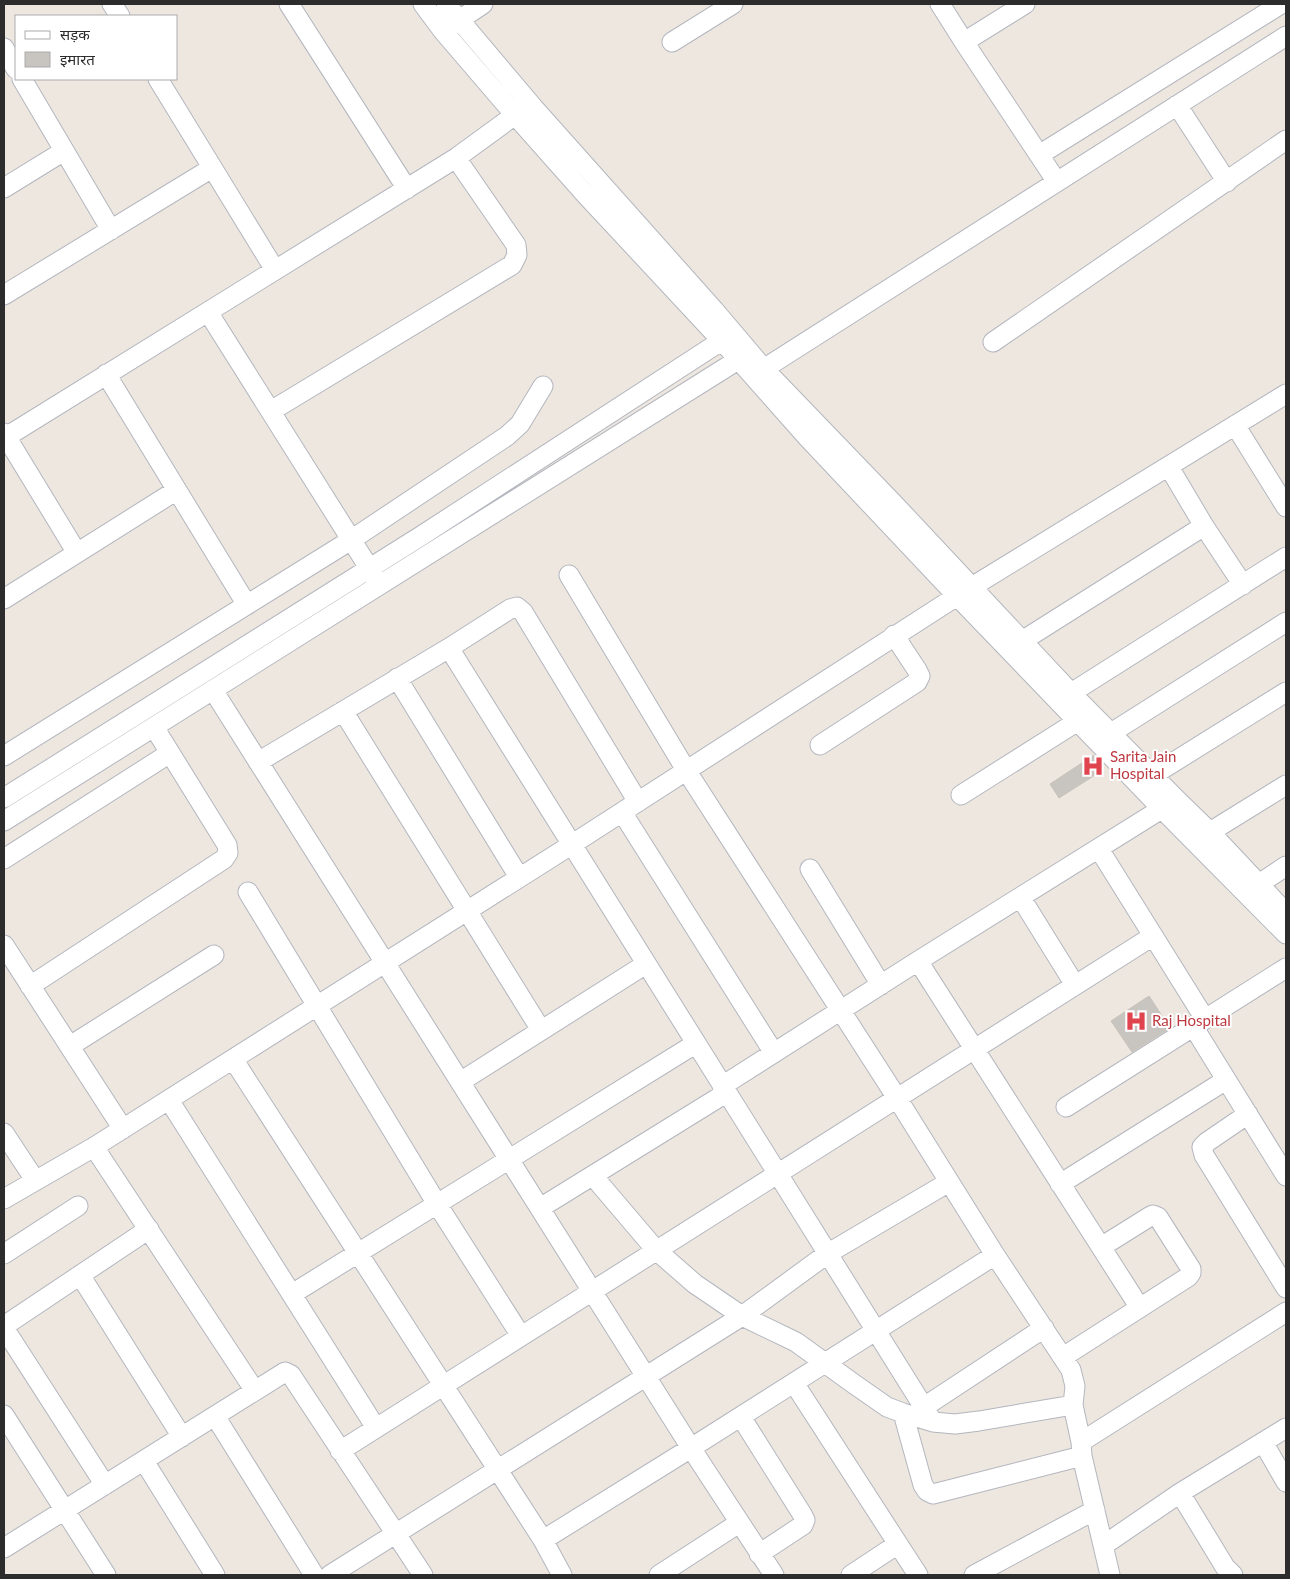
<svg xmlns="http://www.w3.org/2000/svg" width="1290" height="1579" viewBox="0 0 1290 1579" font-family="Lato,'Noto Sans Devanagari',sans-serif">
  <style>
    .building { fill: #c8c4bf; stroke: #c8c2b9 }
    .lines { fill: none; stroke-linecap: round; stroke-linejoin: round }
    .minor-casing { stroke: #b3b6be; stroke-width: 21 }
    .minor { stroke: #fff; stroke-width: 19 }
    .labels { text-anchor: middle; stroke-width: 4; stroke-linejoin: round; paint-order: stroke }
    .health-label { font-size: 15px; fill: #be3a42; stroke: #fff; text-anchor: start }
  </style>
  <rect width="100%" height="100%" fill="#ede7e0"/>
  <path class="building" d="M 1094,755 L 1103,770 L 1059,798 L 1050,784 Z
    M 1149,996 L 1170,1028 L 1132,1052 L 1111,1021 Z"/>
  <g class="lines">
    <g class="minor-casing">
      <path id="minor" d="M 112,4 L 120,16
        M 289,4 L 407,189
        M 423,4 L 443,31 L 515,115 L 585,194 L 722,341 L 807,437 L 957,596 L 1162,809 L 1286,934
        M 446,4 L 533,107 L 714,310 L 764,369 L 895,505 L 1071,693 L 1177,800 L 1210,832 L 1286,913
        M 940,4 L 964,42 L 1057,182
        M 449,27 L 483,4
        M 672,42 L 733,4
        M 964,42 L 1025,4
        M 4,48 L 16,69
        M 22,79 L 111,230
        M 158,79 L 275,270
        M 1177,105 L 1227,182
        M 1039,155 L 1281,4
        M 4,188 L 64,151
        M 4,295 L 212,168
        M 208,312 L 376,579
        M 993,342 L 1286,140
        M 106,374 L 247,605
        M 754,375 L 1286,36
        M 271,411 L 512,265 L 517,255 L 516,245 L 456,158
        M 1235,425 L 1286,507
        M 4,433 L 77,553
        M 6,437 L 456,158 L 515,115
        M 1169,467 L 1204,526 L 1243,585
        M 569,575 L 686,770 L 897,1098 L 995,1255 L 1071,1370 L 1075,1386 L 1073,1405 L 1081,1442 L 1082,1456 L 1110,1575
        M 4,599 L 177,490
        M 1022,641 L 1204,526
        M 449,648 L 933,1422
        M 397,678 L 519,877
        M 213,690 L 691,1448 L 774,1575
        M 1071,693 L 1286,557
        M 343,711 L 541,1030
        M 1111,733 L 1286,622
        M 820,745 L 917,682 L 920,676 L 917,670 L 894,635
        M 4,756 L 351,540 L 507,436 L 520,424 L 543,386
        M 258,762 L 449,648 L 510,609 L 517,607 L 523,612 L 638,802
        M 1153,775 L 1286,692
        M 961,795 L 1078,721
        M 4,798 L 421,536 L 732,334
        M 622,812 L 774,1053
        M 4,821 L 749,353
        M 1210,832 L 1286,785
        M 1099,849 L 1205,1019
        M 4,859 L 170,753
        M 810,869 L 881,985
        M 1259,884 L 1286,866
        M 248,892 L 437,1204 L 521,1336
        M 1021,898 L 1075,985
        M 4,945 L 123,1129
        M 918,961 L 1140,1308
        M 30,986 L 224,859 L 228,853 L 227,845 L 154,727
        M 1193,1026 L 1286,1176
        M 70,1046 L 214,955
        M 233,1059 L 543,1540 L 562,1575
        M 460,1082 L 646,964
        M 722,1086 L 918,961 L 1171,803
        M 169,1100 L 376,1428
        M 1066,1107 L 1286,968
        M 1248,1114 L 1207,1142 L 1202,1147 L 1204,1155 L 1286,1288
        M 4,1133 L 35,1180
        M 94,1147 L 255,1391
        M 593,1176 L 656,1250 L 695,1284 L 742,1316 L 796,1342 L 854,1384 L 887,1407 L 903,1413 L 933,1422 L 955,1424 L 979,1421 L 1073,1405
        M 1060,1184 L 1226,1080
        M 4,1199 L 94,1147 L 571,845 L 957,596 L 1286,394
        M 540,1208 L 726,1093
        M 4,1254 L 78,1206
        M 80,1275 L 182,1437
        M 292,1294 L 695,1044
        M 4,1326 L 149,1229
        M 4,1328 L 105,1485
        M 1063,1357 L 1188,1277 L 1191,1273 L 1191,1269 L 1158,1217 L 1153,1215 L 1149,1217 L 1101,1247
        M 794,1383 L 918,1575
        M 924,1407 L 1044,1328
        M 903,1413 L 923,1485 L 927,1491 L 933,1494 L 1082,1456
        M 4,1415 L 106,1575
        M 215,1416 L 314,1575
        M 741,1417 L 802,1514 L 805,1520 L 803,1525 L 759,1554
        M 1081,1442 L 1286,1312
        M 1263,1442 L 1286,1482
        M 340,1451 L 1153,936
        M 144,1461 L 215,1575
        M 1180,1493 L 1225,1567 L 1233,1575
        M 543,1540 L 691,1448 L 995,1255
        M 1104,1545 L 1180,1493 L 1286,1428
        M 4,1548 L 285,1372 L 291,1375 L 423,1575
        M 330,1575 L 742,1316 L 827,1254 L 949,1182
        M 659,1575 L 739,1523
        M 851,1575 L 898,1544
        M 974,1575 L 1095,1510"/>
    </g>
    <use href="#minor" class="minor"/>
  </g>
  <defs>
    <g id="hospital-bare" transform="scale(1.725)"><path d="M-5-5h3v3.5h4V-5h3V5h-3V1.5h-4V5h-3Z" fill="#e0444e" stroke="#fff" stroke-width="2.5" paint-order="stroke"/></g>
  </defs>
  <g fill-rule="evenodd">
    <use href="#hospital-bare" x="1093" y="766"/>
    <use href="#hospital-bare" x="1136" y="1021"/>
  </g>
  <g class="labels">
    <g class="health-label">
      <text x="1110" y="762">Sarita Jain<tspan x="1110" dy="17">Hospital</tspan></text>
      <text x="1152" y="1026">Raj Hospital</text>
    </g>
  </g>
  <rect width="1290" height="1579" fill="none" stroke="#2c2c2c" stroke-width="10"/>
  <rect x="15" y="15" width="162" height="65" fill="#ffffff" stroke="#ababab"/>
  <rect x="25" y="31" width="25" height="8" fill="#ffffff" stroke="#ababab"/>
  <text x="60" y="40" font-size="15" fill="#2c2c2c">सड़क</text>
  <rect x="25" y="52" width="25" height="15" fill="#c8c4bf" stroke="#ababab"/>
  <text x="60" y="65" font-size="15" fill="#2c2c2c">इमारत</text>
</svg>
